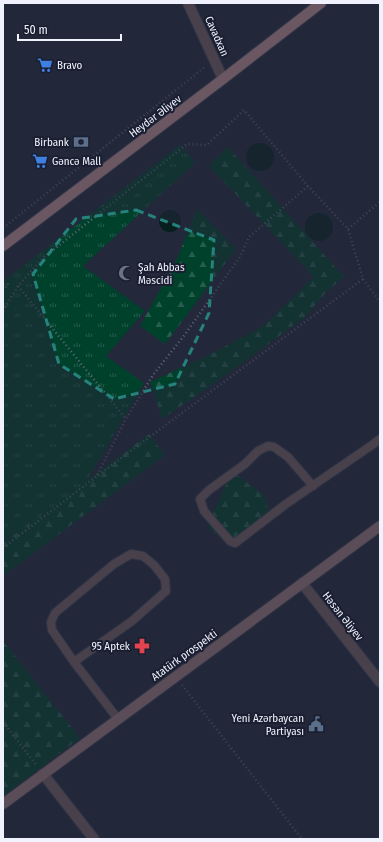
<svg xmlns="http://www.w3.org/2000/svg" width="383" height="842" viewBox="0 0 383 842" font-family="'Fira Sans Condensed',sans-serif">
  <style>
    .forest { fill: url(#forest-firs) }
    .park { fill: url(#park-tufts) }
    .water { fill: #081f1f }
    .lines { fill: none; stroke-linecap: round; stroke-linejoin: round }
    .lane-casing { stroke: #404456; stroke-width: 10 }
    .street-casing { stroke: #404456; stroke-width: 12 }
    .secondary-casing { stroke: #404456; stroke-width: 12 }
    .primary-casing { stroke: #404456; stroke-width: 12 }
    .path { stroke: #616575; stroke-width: 2.5; stroke-dasharray: 1 3; stroke-linecap: butt }
    .lane { stroke: #765d5e; stroke-width: 8 }
    .street { stroke: #765d5e; stroke-width: 10 }
    .secondary { stroke: #a07a7b; stroke-width: 10 }
    .primary { stroke: #c29091; stroke-width: 10 }
    .marked { fill: none; stroke: #26827c; stroke-width: 3; stroke-dasharray: 8 5; stroke-linejoin: round }
    .labels { text-anchor: middle; stroke-width: 4; stroke-linejoin: round; paint-order: stroke }
    .street-label { font-size: 11px; fill: #f0f3fd; stroke: #1a1e31 }
    .poi-label { font-size: 11px; fill: #f0f3fd; stroke: #1a1e31; text-anchor: start }
  </style>
  <defs>
    <pattern id="forest-firs" width="22" height="20" patternUnits="userSpaceOnUse"><rect width="22" height="20" fill="#00412c"/><path d="M5 1l3.5 6h-7zM16 11l3.5 6h-7z" fill="#265d4c"/></pattern>
    <pattern id="park-tufts" width="24" height="20" patternUnits="userSpaceOnUse"><rect width="24" height="20" fill="#00412c"/><path d="M3 7l-1-3M5 7V3M7 7l1-3M15 17l-1-3M17 17v-4M19 17l1-3" fill="none" stroke="#265d4c"/></pattern>
  </defs>
  <rect width="100%" height="100%" fill="#23283b"/>
  <path class="forest" d="M 228,147 L 344,277 L 327,291 L 305,317 L 212,385 L 162,419 L 150,382 L 205,357 L 262,327 L 314,277 L 209,166 Z
    M 197,209 L 236,249 L 165,344 L 140,326 L 177,259 Z
    M 149,434 L 165,455 L 3,576 L 3,543 Z
    M 232,471 L 264,495 L 271,518 L 233,548 L 207,527 Z
    M 3,641 L 80,738 L 3,796 Z"/>
  <path class="park" d="M 180,145 L 195,163 L 83,266 L 145,311 L 106,356 L 144,383 L 85,484 L 3,542 L 3,282 L 7,278 Z"/>
  <path class="water" d="M246 157a14 14 0 1 1 28 0a14 14 0 1 1-28 0Z
    M159 221a11 11 0 1 1 22 0a11 11 0 1 1-22 0Z
    M305 227a14 14 0 1 1 28 0a14 14 0 1 1-28 0Z"/>
  <g class="lines">
    <g class="lane-casing">
      <path id="lane" d="M 313,486 L 288,457 L 274,447 L 268,446 L 258,451 L 245,464 L 209,490 L 200,499 L 204,511 L 230,541 L 235,543 L 286,504 L 372,445 L 380,439
        M 74,662 L 132,621 L 166,591 L 165,579 L 154,565 L 143,556 L 131,554 L 114,564 L 55,613 L 51,622 L 52,630 L 74,662 L 118,719"/>
    </g>
    <g class="street-casing">
      <path id="street" d="M 188,3 L 223,79
        M 302,583 L 380,682
        M 43,774 L 94,839"/>
    </g>
    <g class="secondary-casing">
      <path id="secondary" d="M 3,804 L 380,526"/>
    </g>
    <g class="primary-casing">
      <path id="primary" d="M 3,246 L 223,79 L 321,3"/>
    </g>
    <path class="path" d="M 3,228 L 206,66
      M 348,229 L 380,202
      M 18,286 L 126,419
      M 3,291 L 9,283
      M 3,311 L 18,286 L 43,258 L 187,144 L 207,145 L 244,110 L 308,186 L 348,229 L 363,279 L 380,302
      M 97,475 L 126,419 L 153,375 L 183,337 L 240,257 L 249,237 L 308,186
      M 3,548 L 97,476 L 363,279
      M 182,685 L 302,839
      M 3,722 L 37,766"/>
    <use href="#lane" class="lane"/>
    <use href="#street" class="street"/>
    <use href="#secondary" class="secondary"/>
    <use href="#primary" class="primary"/>
  </g>
  <path d="M0 0H383V842H0ZM 136,210 L 214,240 L 209,313 L 175,384 L 114,399 L 59,364 L 33,274 L 76,219 Z" fill="#23283b" fill-opacity=".55" fill-rule="evenodd"/>
  <path class="marked" d="M 136,210 L 214,240 L 209,313 L 175,384 L 114,399 L 59,364 L 33,274 L 76,219 Z"/>
  <defs>
    <g id="supermarket-bare" transform="scale(1.2)"><path d="M-6-5.5h2.5l.6 2H6L4.5 2H-2.5L-4.4-4H-6ZM-1.5 3.2a1.3 1.3 0 1 0 .1 0ZM3 3.2a1.3 1.3 0 1 0 .1 0Z" fill="#3f7fe0" stroke="#1a1e31" stroke-width="2.5" paint-order="stroke"/></g>
    <g id="bank-bare" transform="scale(1.2)"><path d="M-6-4H6V4H-6ZM0-2.3a2.3 2.3 0 1 0 0 4.6a2.3 2.3 0 1 0 0-4.6Z" fill="#5c6f8a" stroke="#1a1e31" stroke-width="2.5" paint-order="stroke"/></g>
    <g id="mosque-bare" transform="scale(1.2)"><path d="M3.5-4.9A6 6 0 1 0 3.5 4.9A5 5 0 1 1 3.5-4.9Z" fill="#6b7280" stroke="#1a1e31" stroke-width="2.5" paint-order="stroke"/></g>
    <g id="pharmacy-bare" transform="scale(1.2)"><path d="M-2-6h4v4h4v4h-4v4h-4v-4h-4v-4h4Z" fill="#e0444e" stroke="#1a1e31" stroke-width="2.5" paint-order="stroke"/></g>
    <g id="civic-bare" transform="scale(1.2)"><path d="M-.6-6.5H3V-4.5H.6V-3L4-1V1h2V6H-6V1h2V-1L-.6-3ZM-1.2 2.5V6h2.4V2.5Z" fill="#5c6f8a" stroke="#1a1e31" stroke-width="2.5" paint-order="stroke"/></g>
  </defs>
  <g fill-rule="evenodd">
    <use href="#supermarket-bare" x="45" y="65"/>
    <use href="#bank-bare" x="81" y="142"/>
    <use href="#supermarket-bare" x="40" y="161"/>
    <use href="#mosque-bare" x="126" y="273"/>
    <use href="#pharmacy-bare" x="142" y="646"/>
    <use href="#civic-bare" x="316" y="724"/>
  </g>
  <g class="labels">
    <g class="street-label">
      <text transform="translate(217 36) rotate(66)" y="4">Cavadxan</text>
      <text transform="translate(155 116) rotate(-37)" y="4">Heydər Əliyev</text>
      <text transform="translate(343 616) rotate(52)" y="4">Həsən Əliyev</text>
      <text transform="translate(184 655) rotate(-36)" y="4">Atatürk prospekti</text>
    </g>
    <g class="poi-label">
      <text x="57" y="69">Bravo</text>
      <text x="69" y="146" text-anchor="end">Birbank</text>
      <text x="52" y="165">Gəncə Mall</text>
      <text x="138" y="271">Şah Abbas<tspan x="138" dy="13">Məscidi</tspan></text>
      <text x="130" y="650" text-anchor="end">95 Aptek</text>
      <text x="304" y="722" text-anchor="end">Yeni Azərbaycan<tspan x="304" dy="13">Partiyası</tspan></text>
    </g>
  </g>
  <rect width="383" height="842" fill="none" stroke="#f0f3fd" stroke-width="8"/>
  <path d="M18 34v6h103v-6" fill="none" stroke="#f0f3fd" stroke-width="2"/>
  <text x="24" y="34" font-size="12" fill="#f0f3fd" stroke="#1a1e31" stroke-width="3" paint-order="stroke">50 m</text>
</svg>
